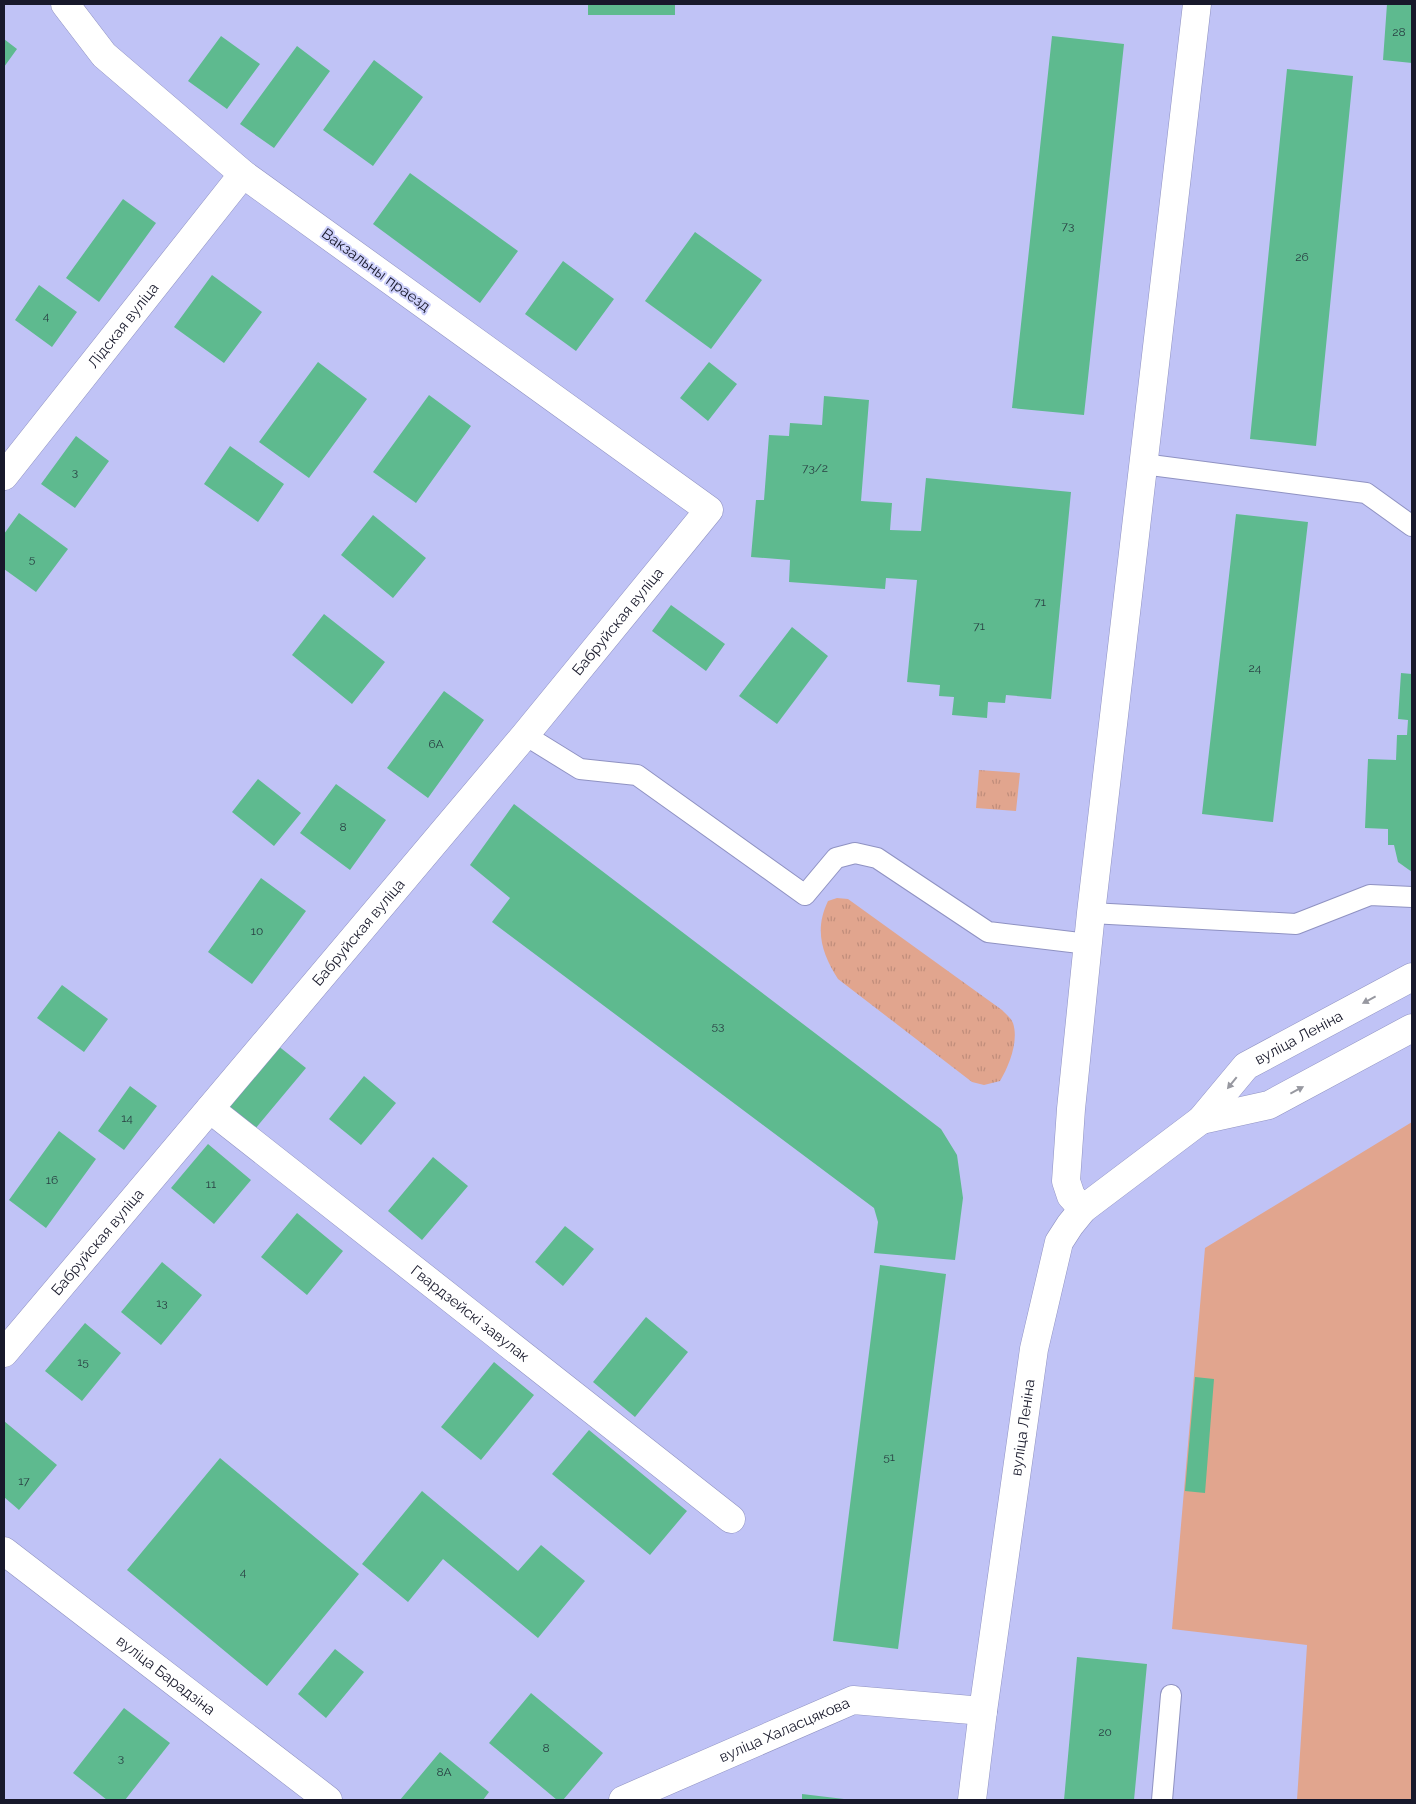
<svg xmlns="http://www.w3.org/2000/svg" width="1416" height="1804" viewBox="0 0 1416 1804" font-family="Raleway,sans-serif">
  <style>
    .grass { fill: url(#grass-tufts) }
    .park { fill: #e1a58e }
    .building { fill: #5eba8f }
    .lines { fill: none; stroke-linecap: round; stroke-linejoin: round }
    .lane-casing { stroke: #8f92c2; stroke-width: 22 }
    .street-casing { stroke: #8f92c2; stroke-width: 29 }
    .secondary-casing { stroke: #8f92c2; stroke-width: 29 }
    .lane { stroke: #fff; stroke-width: 20 }
    .street { stroke: #fff; stroke-width: 28 }
    .secondary { stroke: #fff; stroke-width: 28 }
    .oneway { fill: #9798a0 }
    .labels { text-anchor: middle; stroke-width: 4; stroke-linejoin: round; paint-order: stroke }
    .number-label { font-size: 12px; fill: #2a4144 }
    .street-label { font-size: 15px; fill: #18192b; stroke: #ced1fb }
  </style>
  <defs>
    <pattern id="grass-tufts" width="24" height="20" patternUnits="userSpaceOnUse" patternTransform="scale(1.25)"><rect width="24" height="20" fill="#e1a58e"/><path d="M3 7l-1-3M5 7V3M7 7l1-3M15 17l-1-3M17 17v-4M19 17l1-3" fill="none" stroke="#c08d7b"/></pattern>
  </defs>
  <rect width="100%" height="100%" fill="#c0c3f6"/>
  <path class="grass" d="M 979,770 L 1020,773 L 1016,811 L 976,808 Z
    M 837,898 L 848,899 L 1002,1010 C 1006,1014 1011,1018 1013,1023 C 1019,1041 1009,1066 1000,1081 L 984,1085 L 972,1082 L 838,979 C 822,954 814,930 828,901 Z"/>
  <path class="park" d="M 1412,1122 L 1412,1800 L 1297,1800 L 1307,1645 L 1172,1629 L 1205,1248 Z"/>
  <path class="building" d="M 588,4 L 675,4 L 675,15 L 588,15 Z
    M 1387,4 L 1412,4 L 1412,63 L 1383,60 Z
    M 221,36 L 260,64 L 227,109 L 188,81 Z
    M 1052,36 L 1124,44 L 1084,415 L 1012,408 Z
    M 4,39 L 17,49 L 4,67 Z
    M 297,46 L 330,71 L 274,148 L 240,124 Z
    M 374,60 L 423,97 L 373,166 L 323,130 Z
    M 1287,69 L 1353,76 L 1316,446 L 1250,439 Z
    M 410,173 L 518,251 L 480,303 L 373,224 Z
    M 123,199 L 156,223 L 99,302 L 66,278 Z
    M 695,232 L 762,280 L 711,349 L 645,301 Z
    M 563,261 L 614,299 L 576,351 L 525,314 Z
    M 212,275 L 262,312 L 224,363 L 174,327 Z
    M 39,285 L 77,312 L 52,347 L 15,320 Z
    M 318,362 L 367,399 L 309,478 L 259,442 Z
    M 709,362 L 737,384 L 708,421 L 680,398 Z
    M 429,395 L 471,426 L 416,503 L 373,472 Z
    M 824,396 L 869,400 L 861,501 L 892,503 L 890,530 L 921,531 L 926,478 L 1071,492 L 1051,699 L 1006,695 L 1005,703 L 988,702 L 987,718 L 952,715 L 954,697 L 939,696 L 940,685 L 907,682 L 917,580 L 886,578 L 885,589 L 789,582 L 790,560 L 751,557 L 756,500 L 764,500 L 769,435 L 789,436 L 790,423 L 822,425 Z
    M 76,436 L 109,461 L 75,508 L 41,484 Z
    M 230,446 L 284,484 L 258,522 L 204,484 Z
    M 19,513 L 68,549 L 36,592 L 4,569 L 4,534 Z
    M 1236,514 L 1308,522 L 1273,822 L 1202,814 Z
    M 373,515 L 426,558 L 393,598 L 341,555 Z
    M 671,605 L 725,644 L 706,671 L 652,631 Z
    M 324,614 L 385,662 L 352,704 L 292,655 Z
    M 792,627 L 828,656 L 777,724 L 739,696 Z
    M 1401,673 L 1412,674 L 1412,872 L 1398,862 L 1394,845 L 1388,845 L 1388,829 L 1365,828 L 1368,759 L 1396,760 L 1397,735 L 1407,735 L 1408,720 L 1398,719 Z
    M 444,691 L 484,720 L 428,798 L 387,768 Z
    M 258,779 L 301,813 L 274,846 L 232,812 Z
    M 336,784 L 386,820 L 350,870 L 300,833 Z
    M 514,804 L 941,1129 L 957,1155 L 963,1198 L 955,1260 L 874,1253 L 878,1222 L 874,1208 L 492,922 L 510,898 L 470,865 Z
    M 261,878 L 306,911 L 252,984 L 208,952 Z
    M 62,985 L 108,1019 L 84,1052 L 37,1018 Z
    M 277,1045 L 306,1068 L 255,1129 L 227,1105 Z
    M 364,1076 L 396,1103 L 361,1145 L 329,1119 Z
    M 130,1086 L 157,1106 L 124,1150 L 98,1131 Z
    M 59,1131 L 96,1159 L 46,1228 L 9,1200 Z
    M 208,1144 L 251,1180 L 214,1224 L 171,1188 Z
    M 433,1157 L 468,1186 L 422,1240 L 388,1211 Z
    M 297,1213 L 343,1251 L 307,1295 L 261,1257 Z
    M 565,1226 L 594,1249 L 563,1286 L 535,1262 Z
    M 162,1262 L 202,1295 L 161,1345 L 121,1312 Z
    M 880,1265 L 946,1274 L 898,1649 L 833,1641 Z
    M 646,1317 L 688,1352 L 635,1417 L 593,1382 Z
    M 85,1323 L 121,1353 L 82,1401 L 45,1371 Z
    M 494,1362 L 534,1395 L 481,1460 L 441,1427 Z
    M 1195,1377 L 1214,1379 L 1205,1493 L 1185,1491 Z
    M 4,1421 L 57,1465 L 19,1510 L 4,1497 Z
    M 589,1430 L 687,1511 L 650,1555 L 552,1474 Z
    M 220,1458 L 359,1574 L 267,1686 L 127,1570 Z
    M 422,1491 L 518,1571 L 541,1545 L 585,1581 L 538,1638 L 443,1559 L 408,1602 L 362,1564 Z
    M 335,1649 L 364,1672 L 326,1718 L 298,1694 Z
    M 1077,1657 L 1147,1664 L 1134,1800 L 1064,1800 Z
    M 531,1693 L 603,1753 L 563,1800 L 557,1800 L 489,1743 Z
    M 124,1708 L 170,1743 L 125,1800 L 107,1800 L 73,1773 Z
    M 440,1752 L 489,1792 L 483,1800 L 400,1800 Z
    M 802,1794 L 844,1799 L 844,1800 L 802,1800 Z"/>
  <g class="lines">
    <g class="lane-casing">
      <path id="lane" d="M 1143,464 L 1366,493 L 1412,526
        M 525,735 L 580,769 L 637,775 L 805,895 L 836,858 L 855,853 L 877,858 L 988,932 L 1088,944
        M 1091,913 L 1296,924 L 1370,895 L 1412,897
        M 1162,1800 L 1171,1695"/>
    </g>
    <g class="street-casing">
      <g id="street">
        <path id="s1" d="M 4,476 L 243,174"/>
        <path id="s2" d="M 210,1109 L 731,1519"/>
        <path d="M 1083,1209 L 1071,1196 L 1066,1181 L 1071,1109 L 1091,913 L 1197,4"/>
        <path id="s3" d="M 4,1353 L 525,735 L 709,510 L 243,174 L 104,55 L 65,4"/>
        <path id="s4" d="M 4,1551 L 328,1800"/>
        <path id="s5" d="M 623,1800 L 853,1700 L 983,1711"/>
      </g>
    </g>
    <g class="secondary-casing">
      <g id="secondary">
        <path d="M 1201,1120 L 1269,1105 L 1412,1028"/>
        <path id="s6" d="M 972,1800 L 983,1711 L 1034,1349 L 1059,1242 L 1070,1225 L 1083,1209 L 1201,1120 L 1246,1066 L 1412,977"/>
      </g>
    </g>
    <use href="#lane" class="lane"/>
    <use href="#street" class="street"/>
    <use href="#secondary" class="secondary"/>
  </g>
  <defs><path id="oneway-solid" d="M-6-.8H1V-3.2L6.5 0L1 3.2V.8H-6Z" transform="scale(1.25)"/></defs>
  <g class="oneway">
    <use href="#oneway-solid" transform="translate(1369 1000) rotate(152)"/>
    <use href="#oneway-solid" transform="translate(1232 1083) rotate(129)"/>
    <use href="#oneway-solid" transform="translate(1297 1090) rotate(-28)"/>
  </g>
  <g class="labels">
    <g class="number-label">
      <text x="1399" y="36">28</text>
      <text x="1068" y="230">73</text>
      <text x="1302" y="261">26</text>
      <text x="46" y="320">4</text>
      <text x="815" y="472">73/2</text>
      <text x="75" y="476">3</text>
      <text x="32" y="563">5</text>
      <text x="1040" y="606">71</text>
      <text x="979" y="630">71</text>
      <text x="1255" y="672">24</text>
      <text x="436" y="748">6А</text>
      <text x="343" y="831">8</text>
      <text x="257" y="935">10</text>
      <text x="718" y="1030">53</text>
      <text x="127" y="1122">14</text>
      <text x="52" y="1184">16</text>
      <text x="211" y="1188">11</text>
      <text x="162" y="1307">13</text>
      <text x="83" y="1366">15</text>
      <text x="889" y="1461">51</text>
      <text x="24" y="1485">17</text>
      <text x="243" y="1576">4</text>
      <text x="1105" y="1736">20</text>
      <text x="546" y="1752">8</text>
      <text x="121" y="1762">3</text>
      <text x="444" y="1776">8А</text>
    </g>
    <g class="street-label">
      <text transform="translate(376 270) rotate(36)" y="5">Вакзальны праезд</text>
      <text dy="5" stroke="none"><textPath href="#s1" startOffset="192">Лідская вуліца</textPath></text>
      <text dy="5" stroke="none"><textPath href="#s3" startOffset="955">Бабруйская вуліца</textPath></text>
      <text dy="5" stroke="none"><textPath href="#s3" startOffset="550">Бабруйская вуліца</textPath></text>
      <text dy="5" stroke="none"><textPath href="#s6" startOffset="884">вуліца Леніна</textPath></text>
      <text dy="5" stroke="none"><textPath href="#s3" startOffset="145">Бабруйская вуліца</textPath></text>
      <text dy="5" stroke="none"><textPath href="#s2" startOffset="331">Гвардзейскі завулак</textPath></text>
      <text dy="5" stroke="none"><textPath href="#s6" startOffset="376">вуліца Леніна</textPath></text>
      <text dy="5" stroke="none"><textPath href="#s4" startOffset="204">вуліца Барадзіна</textPath></text>
      <text dy="5" stroke="none"><textPath href="#s5" startOffset="176">вуліца Халасцякова</textPath></text>
    </g>
  </g>
  <rect width="1416" height="1804" fill="none" stroke="#18192b" stroke-width="10"/>
</svg>
